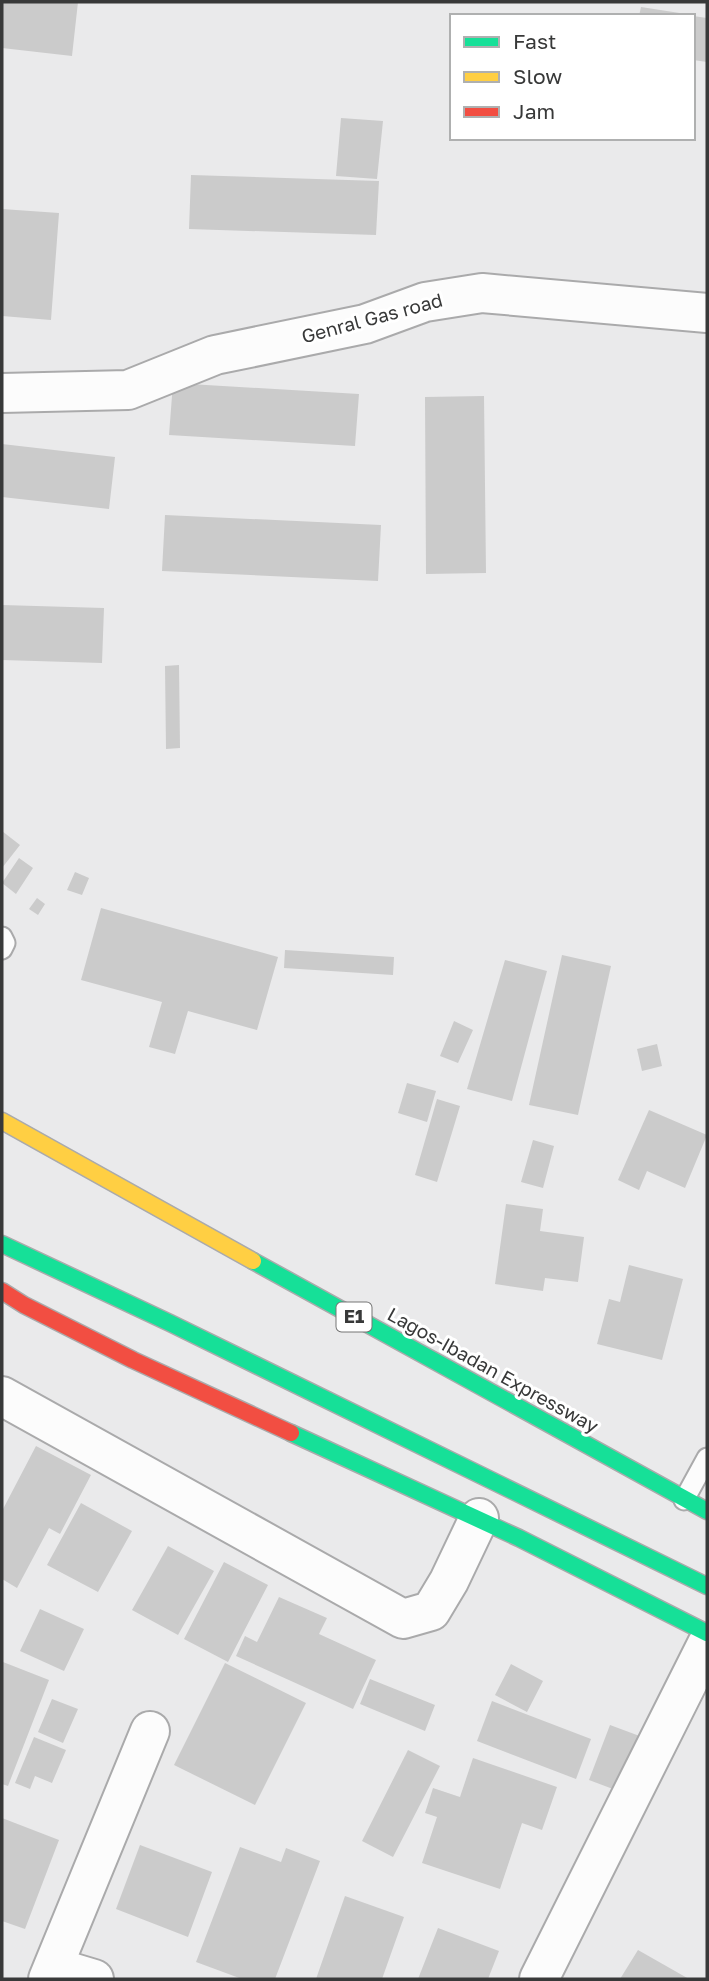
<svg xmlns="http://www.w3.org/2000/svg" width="709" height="1981" viewBox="0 0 709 1981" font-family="'Golos Text',sans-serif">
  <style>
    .building { fill: #cbcbcb }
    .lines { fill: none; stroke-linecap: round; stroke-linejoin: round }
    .lane-casing { stroke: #aaaaab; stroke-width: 23 }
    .street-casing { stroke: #aaaaab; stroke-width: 42 }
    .fast-casing { stroke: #aaaaab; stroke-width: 19 }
    .slow-casing { stroke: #aaaaab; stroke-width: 19 }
    .jam-casing { stroke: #aaaaab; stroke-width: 19 }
    .lane { stroke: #fcfcfc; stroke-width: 19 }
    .street { stroke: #fcfcfc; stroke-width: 38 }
    .fast { stroke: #16e098; stroke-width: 16 }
    .slow { stroke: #ffcf43; stroke-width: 16 }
    .jam { stroke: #f24e42; stroke-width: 16 }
    .labels { text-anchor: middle; stroke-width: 6; stroke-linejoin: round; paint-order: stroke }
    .shield { fill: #fff; stroke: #747474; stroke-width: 2 }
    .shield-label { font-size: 18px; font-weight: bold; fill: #383939 }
    .street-label { font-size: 19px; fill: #383939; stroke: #fff }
  </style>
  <rect width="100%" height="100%" fill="#eaeaeb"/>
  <path class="building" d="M 2,2 L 78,2 L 72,56 L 2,48 Z
    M 641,7 L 686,14 L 685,16 L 639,16 Z
    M 693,16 L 707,18 L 707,62 L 693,60 Z
    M 341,118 L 383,121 L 377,179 L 336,176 Z
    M 191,175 L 379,181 L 376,235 L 189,229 Z
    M 2,209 L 59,213 L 51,320 L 2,316 Z
    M 173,383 L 359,394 L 355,446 L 169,435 Z
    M 484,396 L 486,573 L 426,574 L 425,397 Z
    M 2,444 L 115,457 L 109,509 L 2,497 Z
    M 165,515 L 381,525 L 378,581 L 162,571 Z
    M 2,605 L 104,608 L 102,663 L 2,660 Z
    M 179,665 L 180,748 L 166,749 L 165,666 Z
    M 2,831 L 20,845 L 2,868 Z
    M 19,858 L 33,868 L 16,894 L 2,883 Z
    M 75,872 L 89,878 L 82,895 L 67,890 Z
    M 37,898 L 45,904 L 38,915 L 29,909 Z
    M 101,908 L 278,957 L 257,1030 L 188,1011 L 175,1054 L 149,1047 L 162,1002 L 81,980 Z
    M 285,950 L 394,957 L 393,975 L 284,968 Z
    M 562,955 L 611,966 L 578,1115 L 529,1105 Z
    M 505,960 L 547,971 L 512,1101 L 467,1089 Z
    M 454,1021 L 473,1030 L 458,1063 L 440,1056 Z
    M 657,1044 L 662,1066 L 642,1071 L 637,1049 Z
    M 407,1083 L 436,1091 L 427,1122 L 398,1113 Z
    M 437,1099 L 460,1106 L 437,1182 L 415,1175 Z
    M 649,1110 L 707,1135 L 685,1188 L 647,1171 L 639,1190 L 618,1180 Z
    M 533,1140 L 554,1146 L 543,1188 L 521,1182 Z
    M 506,1204 L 543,1209 L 540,1231 L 584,1237 L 578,1282 L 545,1278 L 543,1291 L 495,1284 Z
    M 629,1265 L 683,1279 L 662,1360 L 597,1344 L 609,1299 L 620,1302 Z
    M 36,1446 L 91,1475 L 60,1534 L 49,1528 L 17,1588 L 2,1579 L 2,1511 Z
    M 81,1503 L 132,1531 L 98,1592 L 47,1565 Z
    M 168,1546 L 214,1571 L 178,1635 L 132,1610 Z
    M 224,1562 L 268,1585 L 228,1662 L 184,1639 Z
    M 279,1597 L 327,1618 L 319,1634 L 376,1660 L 353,1709 L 236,1656 L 245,1636 L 257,1642 Z
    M 40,1609 L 84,1629 L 64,1671 L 20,1651 Z
    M 3,1662 L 49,1680 L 8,1786 L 2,1784 Z
    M 225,1663 L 306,1703 L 255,1805 L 174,1765 Z
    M 511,1664 L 543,1681 L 527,1712 L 495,1695 Z
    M 370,1679 L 435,1705 L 425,1731 L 360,1704 Z
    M 52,1699 L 78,1709 L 63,1743 L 38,1732 Z
    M 492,1701 L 591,1739 L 576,1779 L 477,1741 Z
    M 683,1720 L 650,1803 L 589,1780 L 610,1725 L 653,1741 Z
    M 34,1737 L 66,1750 L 52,1783 L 35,1776 L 30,1789 L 15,1783 Z
    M 408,1750 L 440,1766 L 393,1857 L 362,1841 Z
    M 473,1758 L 557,1787 L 542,1830 L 522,1823 L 500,1889 L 422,1863 L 437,1817 L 425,1813 L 433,1788 L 460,1797 Z
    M 2,1818 L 59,1840 L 25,1929 L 2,1921 Z
    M 140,1845 L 212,1872 L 188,1937 L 116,1909 Z
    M 240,1847 L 281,1862 L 286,1848 L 320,1861 L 275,1979 L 242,1979 L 196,1962 Z
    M 345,1896 L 404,1917 L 382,1979 L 316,1979 Z
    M 438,1928 L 499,1951 L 488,1979 L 418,1979 Z
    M 638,1950 L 689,1979 L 620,1979 Z"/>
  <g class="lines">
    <g class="lane-casing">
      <path id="lane" d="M 2,937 L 5,943 L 2,949
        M 684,1500 L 707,1458"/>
    </g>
    <g class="street-casing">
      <path id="street" d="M 2,393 L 128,390 L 215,355 L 365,324 L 425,302 L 482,293 L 707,313
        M 2,1396 L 403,1619 L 431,1611 L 449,1581 L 479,1518
        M 54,1967 L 94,1979
        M 48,1979 L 150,1731
        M 539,1979 L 707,1644"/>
    </g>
    <g class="fast-casing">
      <path id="fast" d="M 2,1244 L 170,1323 L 707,1586
        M 253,1261 L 707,1511
        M 291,1433 L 519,1538 L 707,1633"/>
    </g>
    <g class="slow-casing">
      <path id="slow" d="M 2,1121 L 253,1261"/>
    </g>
    <g class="jam-casing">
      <path id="jam" d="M 2,1291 L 24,1305 L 133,1360 L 291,1433"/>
    </g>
    <use href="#lane" class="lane"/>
    <use href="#street" class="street"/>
    <use href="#fast" class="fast"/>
    <use href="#slow" class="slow"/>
    <use href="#jam" class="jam"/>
  </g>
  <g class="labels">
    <rect class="shield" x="336.5" y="1302.5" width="35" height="29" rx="5"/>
    <g class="shield-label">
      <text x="354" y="1323">E1</text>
    </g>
    <g class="street-label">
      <text transform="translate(372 318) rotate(-15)" y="7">Genral Gas road</text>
      <text transform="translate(493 1370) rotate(29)" y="7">Lagos-Ibadan Expressway</text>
    </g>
  </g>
  <rect width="709" height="1981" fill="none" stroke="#383939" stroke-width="7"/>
  <rect x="450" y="14" width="245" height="126" fill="#ffffff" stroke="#afb0b0" stroke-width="2"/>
  <rect x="464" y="37" width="35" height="10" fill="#16e098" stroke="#afb0b0" stroke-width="2"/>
  <text x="513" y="49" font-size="21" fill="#383939">Fast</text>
  <rect x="464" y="72" width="35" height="10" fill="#ffcf43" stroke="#afb0b0" stroke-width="2"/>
  <text x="513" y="84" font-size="21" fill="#383939">Slow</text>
  <rect x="464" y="107" width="35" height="10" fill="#f24e42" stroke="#afb0b0" stroke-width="2"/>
  <text x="513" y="119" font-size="21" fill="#383939">Jam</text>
</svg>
